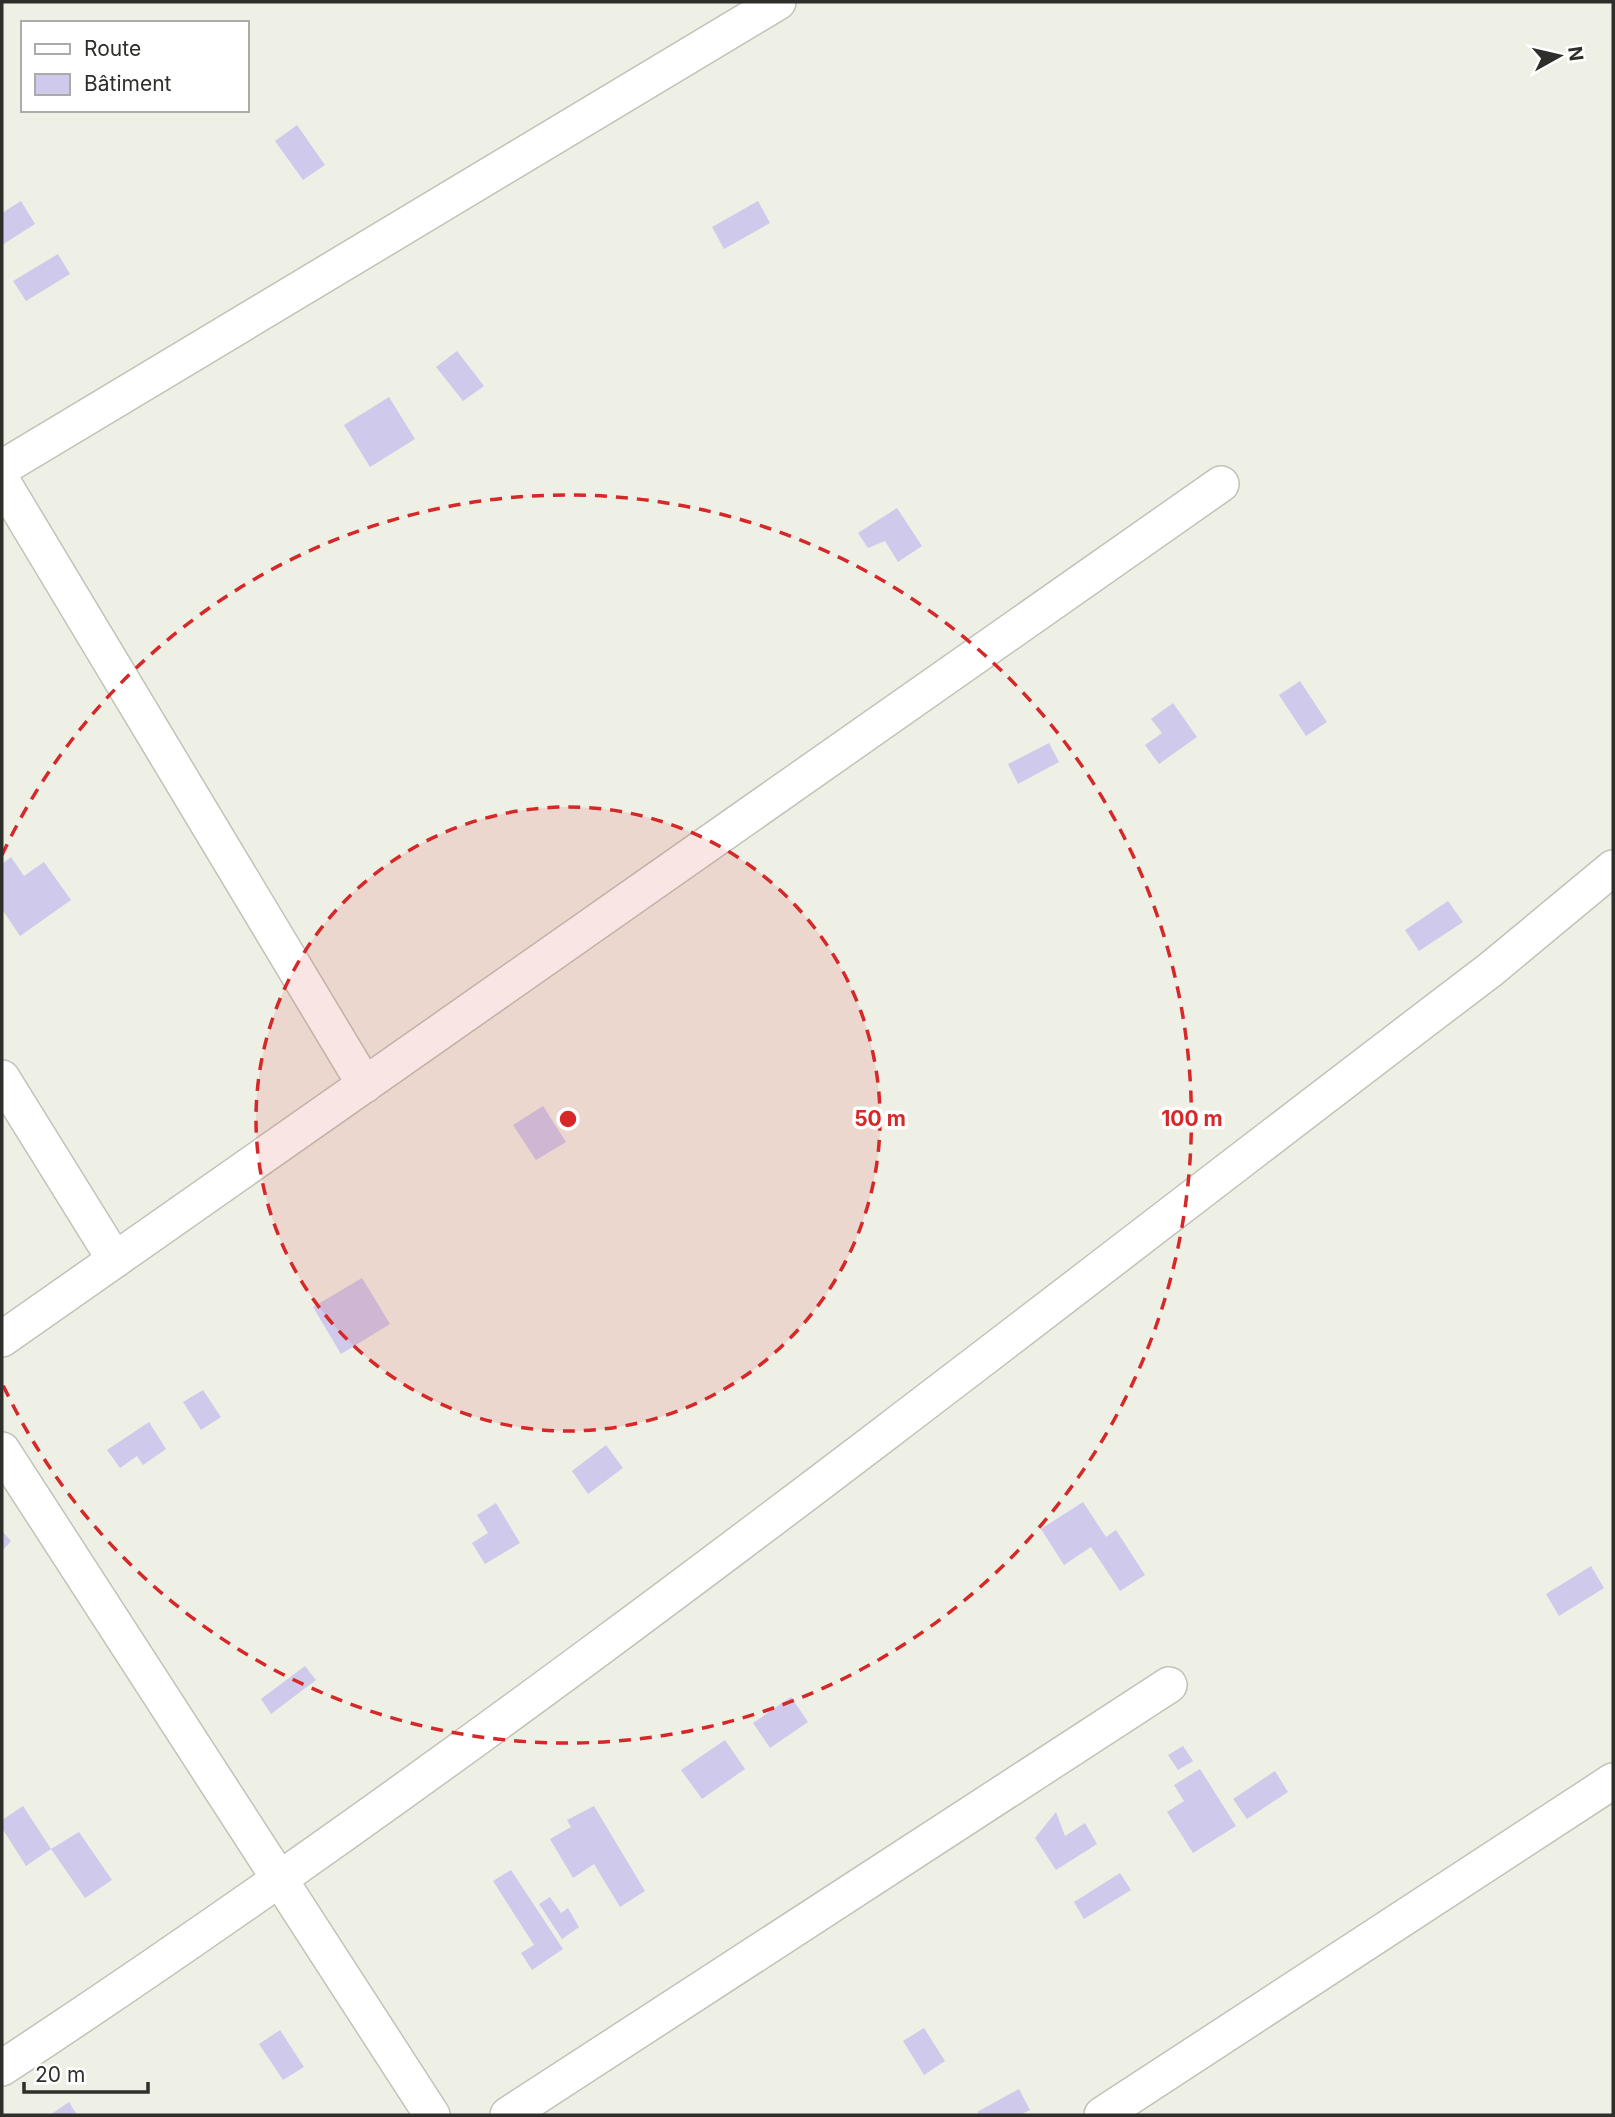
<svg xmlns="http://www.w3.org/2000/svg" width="1615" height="2117" viewBox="0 0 1615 2117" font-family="Inter,sans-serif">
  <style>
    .building { fill: #cfcaeb }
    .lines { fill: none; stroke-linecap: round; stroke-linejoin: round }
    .minor-casing { stroke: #c1c3b8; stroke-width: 38 }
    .minor { stroke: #fff; stroke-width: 35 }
    .ring { fill: none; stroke: #d62828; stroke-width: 3.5; stroke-dasharray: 12 9 }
    .centre { fill: #d62828; stroke: #fff; stroke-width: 3.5 }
    .ring-label { font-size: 21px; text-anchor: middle; font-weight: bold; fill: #d62828; stroke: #fff; stroke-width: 7; stroke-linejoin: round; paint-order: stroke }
  </style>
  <rect width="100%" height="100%" fill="#eeefe5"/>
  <path class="building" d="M 297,125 L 325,165 L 303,180 L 275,141 Z
    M 21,201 L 35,224 L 2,245 L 2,213 Z
    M 758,201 L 770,223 L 724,249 L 712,227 Z
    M 58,254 L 70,274 L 26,301 L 13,281 Z
    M 457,351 L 484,386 L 463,401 L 436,367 Z
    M 389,397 L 415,439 L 370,467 L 344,425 Z
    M 897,508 L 922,546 L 898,562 L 885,541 L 868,548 L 858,533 Z
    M 1300,681 L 1327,722 L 1306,736 L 1279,695 Z
    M 1173,703 L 1197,737 L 1159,764 L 1145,745 L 1162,733 L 1151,719 Z
    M 1049,743 L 1059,762 L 1018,784 L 1008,764 Z
    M 11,857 L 24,876 L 44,862 L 71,900 L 20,936 L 2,909 L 2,864 Z
    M 1448,901 L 1463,922 L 1419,951 L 1405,930 Z
    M 543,1106 L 566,1142 L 536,1160 L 513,1125 Z
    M 362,1278 L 390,1324 L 341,1354 L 313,1307 Z
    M 203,1390 L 221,1417 L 201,1430 L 183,1402 Z
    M 149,1422 L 166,1449 L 143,1465 L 137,1456 L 120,1468 L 107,1450 Z
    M 606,1445 L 623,1468 L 588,1494 L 572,1471 Z
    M 1083,1502 L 1106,1537 L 1116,1530 L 1145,1575 L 1120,1591 L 1091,1547 L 1064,1565 L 1041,1529 Z
    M 496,1503 L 520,1543 L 485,1564 L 472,1543 L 488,1533 L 477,1515 Z
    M 2,1531 L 11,1541 L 2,1551 Z
    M 1591,1566 L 1604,1588 L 1559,1616 L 1546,1594 Z
    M 305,1666 L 316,1680 L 271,1714 L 261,1699 Z
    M 791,1697 L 808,1722 L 770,1748 L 753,1723 Z
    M 725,1740 L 745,1769 L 702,1799 L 681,1770 Z
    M 1183,1746 L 1193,1761 L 1178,1770 L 1168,1755 Z
    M 1200,1769 L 1236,1826 L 1193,1853 L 1167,1812 L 1184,1801 L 1174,1785 Z
    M 1275,1771 L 1288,1792 L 1247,1819 L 1233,1799 Z
    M 23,1806 L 51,1849 L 26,1866 L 2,1828 L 2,1820 Z
    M 594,1806 L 645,1891 L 620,1907 L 594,1864 L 573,1878 L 550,1839 L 571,1827 L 567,1820 Z
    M 1056,1812 L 1065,1836 L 1085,1823 L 1097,1844 L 1056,1870 L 1035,1838 Z
    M 79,1832 L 112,1880 L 85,1898 L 51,1849 Z
    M 511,1870 L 563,1949 L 532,1970 L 521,1953 L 534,1945 L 493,1881 Z
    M 1120,1873 L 1131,1890 L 1084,1919 L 1074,1902 Z
    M 550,1897 L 561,1913 L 568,1908 L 579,1927 L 562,1939 L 539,1904 Z
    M 924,2028 L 945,2061 L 924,2075 L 903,2041 Z
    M 280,2030 L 304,2067 L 283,2080 L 259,2044 Z
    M 1019,2089 L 1030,2110 L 1020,2115 L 980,2115 L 977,2112 Z
    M 69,2102 L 77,2115 L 50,2115 Z"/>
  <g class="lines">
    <g class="minor-casing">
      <path id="minor" d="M 2,468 L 778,2
        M 2,481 L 365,1085
        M 2,1078 L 115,1260
        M 2,1339 L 1221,484
        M 2,1450 L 432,2115
        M 2,2068 C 517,1729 999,1343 1490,970 L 1613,868
        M 508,2115 L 1169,1685
        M 1102,2115 L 1613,1781"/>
    </g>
    <use href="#minor" class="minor"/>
  </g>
  <circle cx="568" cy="1119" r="312" fill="#d62828" fill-opacity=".12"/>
  <g class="ring">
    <circle cx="568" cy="1119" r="312"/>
    <path d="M2 855A624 624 0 1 1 2 1383"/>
  </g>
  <circle cx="568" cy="1119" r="10" class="centre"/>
  <g class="ring-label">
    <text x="880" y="1126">50 m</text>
    <text x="1192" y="1126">100 m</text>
  </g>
  <rect width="1615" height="2117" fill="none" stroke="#2e2e2a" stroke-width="7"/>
  <rect x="21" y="21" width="228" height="91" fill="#ffffff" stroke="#ababaa" stroke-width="2"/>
  <rect x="35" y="44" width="35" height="10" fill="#ffffff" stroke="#ababaa" stroke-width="2"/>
  <text x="84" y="56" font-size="21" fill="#2e2e2a">Route</text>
  <rect x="35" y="74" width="35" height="21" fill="#cfcaeb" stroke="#ababaa" stroke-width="2"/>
  <text x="84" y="91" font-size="21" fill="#2e2e2a">Bâtiment</text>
  <g transform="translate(1559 56) rotate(82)" stroke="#ffffff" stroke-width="5" paint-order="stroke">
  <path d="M0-5L12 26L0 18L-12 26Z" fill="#2e2e2a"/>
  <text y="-10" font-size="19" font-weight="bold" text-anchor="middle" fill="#2e2e2a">N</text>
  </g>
  <path d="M24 2082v10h124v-10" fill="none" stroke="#2e2e2a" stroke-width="3.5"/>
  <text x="35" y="2082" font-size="21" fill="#2e2e2a" stroke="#ffffff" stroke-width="5" paint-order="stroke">20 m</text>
</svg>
